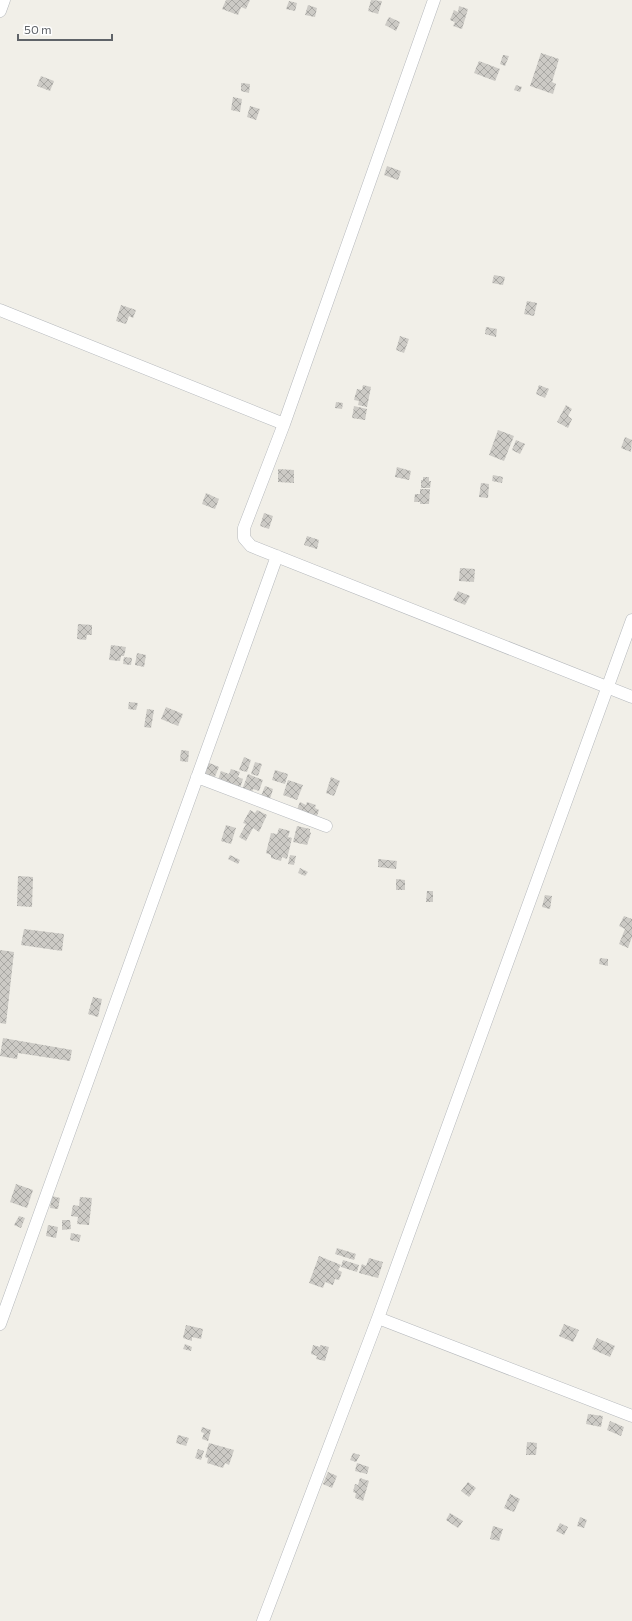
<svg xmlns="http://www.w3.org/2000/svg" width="632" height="1621" viewBox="0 0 632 1621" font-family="Commissioner,sans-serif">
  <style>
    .building { fill: url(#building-cross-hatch) }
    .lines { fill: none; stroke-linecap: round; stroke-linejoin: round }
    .street-casing { stroke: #b5b8bc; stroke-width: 13 }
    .street { stroke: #fff; stroke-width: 12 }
  </style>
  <defs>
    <pattern id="building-cross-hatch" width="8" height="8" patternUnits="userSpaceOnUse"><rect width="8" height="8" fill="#cccac5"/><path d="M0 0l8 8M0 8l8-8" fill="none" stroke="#a9a8a4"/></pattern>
  </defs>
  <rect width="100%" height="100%" fill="#f1efe8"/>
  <path class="building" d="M 226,0 L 250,0 L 246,9 L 241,7 L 238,15 L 222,9 Z
    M 371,0 L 382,1 L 378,14 L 368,11 Z
    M 289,1 L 297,3 L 295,11 L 286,9 Z
    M 308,5 L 317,8 L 315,17 L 305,15 Z
    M 459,6 L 468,9 L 462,29 L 453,26 L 455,22 L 450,20 L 454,10 L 458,12 Z
    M 389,17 L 400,22 L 396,31 L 385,25 Z
    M 541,53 L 559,59 L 552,82 L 556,84 L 553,94 L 530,86 Z
    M 503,55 L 509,56 L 505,66 L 500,64 Z
    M 479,61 L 500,69 L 495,81 L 474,73 Z
    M 41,76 L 54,81 L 50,91 L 37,86 Z
    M 241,83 L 250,84 L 249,93 L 241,91 Z
    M 516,85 L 522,87 L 520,92 L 514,90 Z
    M 233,97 L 242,99 L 240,112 L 231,110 Z
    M 250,106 L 260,109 L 256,120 L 247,117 Z
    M 387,166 L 401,171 L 398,180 L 384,175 Z
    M 494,275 L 505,277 L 503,285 L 492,283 Z
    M 527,301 L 537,303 L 534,316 L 524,314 Z
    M 121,305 L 136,310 L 133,318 L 129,316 L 126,324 L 116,321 Z
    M 486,327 L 497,329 L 496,337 L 485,334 Z
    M 400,336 L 409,339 L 404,353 L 396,350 Z
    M 363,385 L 371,387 L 367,407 L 358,405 L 359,401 L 354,400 L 357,389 L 362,390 Z
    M 539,385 L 549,389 L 545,398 L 536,394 Z
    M 336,402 L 343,403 L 342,409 L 335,408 Z
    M 566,405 L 572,409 L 568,416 L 572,419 L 568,428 L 557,422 Z
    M 354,406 L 367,409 L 365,420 L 352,418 Z
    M 498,430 L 514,436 L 504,461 L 489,455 Z
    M 625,437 L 632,440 L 631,452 L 621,448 Z
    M 516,440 L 525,444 L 520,454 L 512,450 Z
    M 397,467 L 411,471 L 409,480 L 395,477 Z
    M 278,469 L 294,470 L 294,483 L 278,482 Z
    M 493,475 L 503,477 L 502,483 L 492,481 Z
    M 423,477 L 429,477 L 429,481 L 431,481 L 430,488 L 421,488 L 421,480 L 423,480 Z
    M 481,483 L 489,484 L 488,498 L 479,497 Z
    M 420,489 L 430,489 L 429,504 L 420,504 L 420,502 L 414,502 L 415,494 L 420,494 Z
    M 206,493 L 219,499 L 215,509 L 202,504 Z
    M 264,513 L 273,516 L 269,529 L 260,526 Z
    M 307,536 L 319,540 L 317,549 L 304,545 Z
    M 460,568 L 475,569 L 474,582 L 459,581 Z
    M 458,591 L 470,596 L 465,605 L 453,600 Z
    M 78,624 L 92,625 L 92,635 L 87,635 L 86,640 L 77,639 Z
    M 111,645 L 126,647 L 124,656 L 121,656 L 120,661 L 109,660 Z
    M 137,653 L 146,655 L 144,667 L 135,665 Z
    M 124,657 L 132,658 L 131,665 L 123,664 Z
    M 129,702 L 138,703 L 136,710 L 128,709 Z
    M 166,707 L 183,714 L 178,726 L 161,719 Z
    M 147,709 L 154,710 L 151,728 L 144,727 Z
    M 181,750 L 189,751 L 188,762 L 180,761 Z
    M 244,757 L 251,760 L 247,772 L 239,770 Z
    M 207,762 L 219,767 L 214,779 L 202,774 Z
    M 255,762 L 262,764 L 258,776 L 251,774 Z
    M 231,769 L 240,772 L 238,777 L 243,779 L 240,788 L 218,780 L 221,771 L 229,774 Z
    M 275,770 L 288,774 L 285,784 L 272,780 Z
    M 248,774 L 263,780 L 259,791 L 253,789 L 252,793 L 242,790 Z
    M 331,777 L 340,781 L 334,796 L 326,793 Z
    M 288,780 L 303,785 L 297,800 L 283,795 Z
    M 265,786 L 273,789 L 270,799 L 261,796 Z
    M 300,802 L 306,805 L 307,802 L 316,805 L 315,808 L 319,810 L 316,819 L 296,812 Z
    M 250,810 L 255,813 L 257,810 L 267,815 L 259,832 L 253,828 L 246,841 L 239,837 L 246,824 L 243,823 Z
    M 226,825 L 236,828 L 231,844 L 221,841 Z
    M 297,826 L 310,829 L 310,832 L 311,833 L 307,845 L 293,842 Z
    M 279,828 L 290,831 L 288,837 L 292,838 L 287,859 L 282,857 L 281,861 L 271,858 L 271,855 L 266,853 L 271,833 L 277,834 Z
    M 230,855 L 240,860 L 238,864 L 228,859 Z
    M 290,855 L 296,856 L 294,865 L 288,864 Z
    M 378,859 L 397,861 L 396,869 L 378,867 Z
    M 300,868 L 308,872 L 305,876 L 298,873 Z
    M 18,876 L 33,877 L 32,907 L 17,906 Z
    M 396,879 L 405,880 L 405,890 L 396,890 Z
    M 427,891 L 433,891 L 433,902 L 426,902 Z
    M 545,895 L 552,896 L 550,909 L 542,907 Z
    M 624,916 L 632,919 L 632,937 L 628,948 L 619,944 L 625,929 L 619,926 Z
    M 24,929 L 64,934 L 62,951 L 21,945 Z
    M 0,950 L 14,952 L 6,1024 L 0,1023 Z
    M 600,958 L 608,959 L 608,966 L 599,964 Z
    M 93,997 L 102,999 L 98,1017 L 88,1014 Z
    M 3,1038 L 72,1050 L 70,1061 L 18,1053 L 17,1059 L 0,1056 Z
    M 16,1184 L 33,1190 L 27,1208 L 10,1202 Z
    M 52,1196 L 60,1198 L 58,1209 L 50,1208 Z
    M 80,1197 L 92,1198 L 89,1225 L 77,1224 L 78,1217 L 71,1216 L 73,1205 L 79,1206 Z
    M 19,1216 L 25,1218 L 21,1228 L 14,1225 Z
    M 62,1220 L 70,1220 L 71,1229 L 62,1230 Z
    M 48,1225 L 58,1227 L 56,1238 L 46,1236 Z
    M 71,1233 L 81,1235 L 79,1242 L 70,1240 Z
    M 337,1248 L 356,1254 L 354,1260 L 335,1254 Z
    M 319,1256 L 341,1265 L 338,1270 L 342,1272 L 339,1280 L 335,1279 L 333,1285 L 325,1282 L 323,1288 L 309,1283 Z
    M 369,1258 L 383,1262 L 378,1278 L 359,1273 L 362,1264 L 366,1266 Z
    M 343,1260 L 359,1265 L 357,1272 L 341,1267 Z
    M 564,1324 L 579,1330 L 573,1342 L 559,1336 Z
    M 186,1325 L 203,1329 L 201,1339 L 192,1337 L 192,1341 L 183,1338 Z
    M 597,1338 L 615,1346 L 610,1357 L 592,1349 Z
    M 185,1344 L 192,1347 L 191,1351 L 183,1349 Z
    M 313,1345 L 320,1347 L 320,1345 L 329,1347 L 325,1361 L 316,1359 L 317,1356 L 311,1354 Z
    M 588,1414 L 603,1416 L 601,1427 L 586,1424 Z
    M 610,1421 L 624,1427 L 621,1436 L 607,1430 Z
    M 202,1427 L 211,1430 L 208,1441 L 202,1439 L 204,1433 L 201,1432 Z
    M 178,1435 L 189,1438 L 186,1446 L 176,1443 Z
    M 527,1442 L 537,1443 L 536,1455 L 526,1455 Z
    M 209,1443 L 234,1450 L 229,1465 L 225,1463 L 223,1468 L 207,1463 L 208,1458 L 205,1457 Z
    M 198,1449 L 204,1451 L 201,1460 L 195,1458 Z
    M 353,1453 L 360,1455 L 356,1462 L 350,1460 Z
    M 357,1463 L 369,1467 L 367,1474 L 355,1471 Z
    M 328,1472 L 337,1476 L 332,1488 L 323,1484 Z
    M 360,1478 L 369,1481 L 363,1501 L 355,1498 L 356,1493 L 353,1492 L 355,1484 L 358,1485 Z
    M 468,1482 L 476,1488 L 469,1497 L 461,1491 Z
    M 510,1494 L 520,1499 L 514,1512 L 504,1508 Z
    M 450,1513 L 463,1521 L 458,1528 L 446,1520 Z
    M 580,1517 L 587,1520 L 584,1528 L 577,1526 Z
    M 560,1523 L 568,1527 L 564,1535 L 556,1531 Z
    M 493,1526 L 503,1529 L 499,1541 L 490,1539 Z"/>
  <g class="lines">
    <g class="street-casing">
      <path id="street" d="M 434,0 L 284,424 L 244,528 L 244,538 L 251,546 L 632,697
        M 0,11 L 4,0
        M 0,310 L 284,424
        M 197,777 L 326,826
        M 378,1318 L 632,1416
        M 0,1324 L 277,556
        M 263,1621 L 378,1318 L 632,620"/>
    </g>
    <use href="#street" class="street"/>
  </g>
  <path d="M18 34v6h94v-6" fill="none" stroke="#5f6368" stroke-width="2"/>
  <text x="24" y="34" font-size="12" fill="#5f6368" stroke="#ffffff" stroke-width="3" paint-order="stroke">50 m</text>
</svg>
